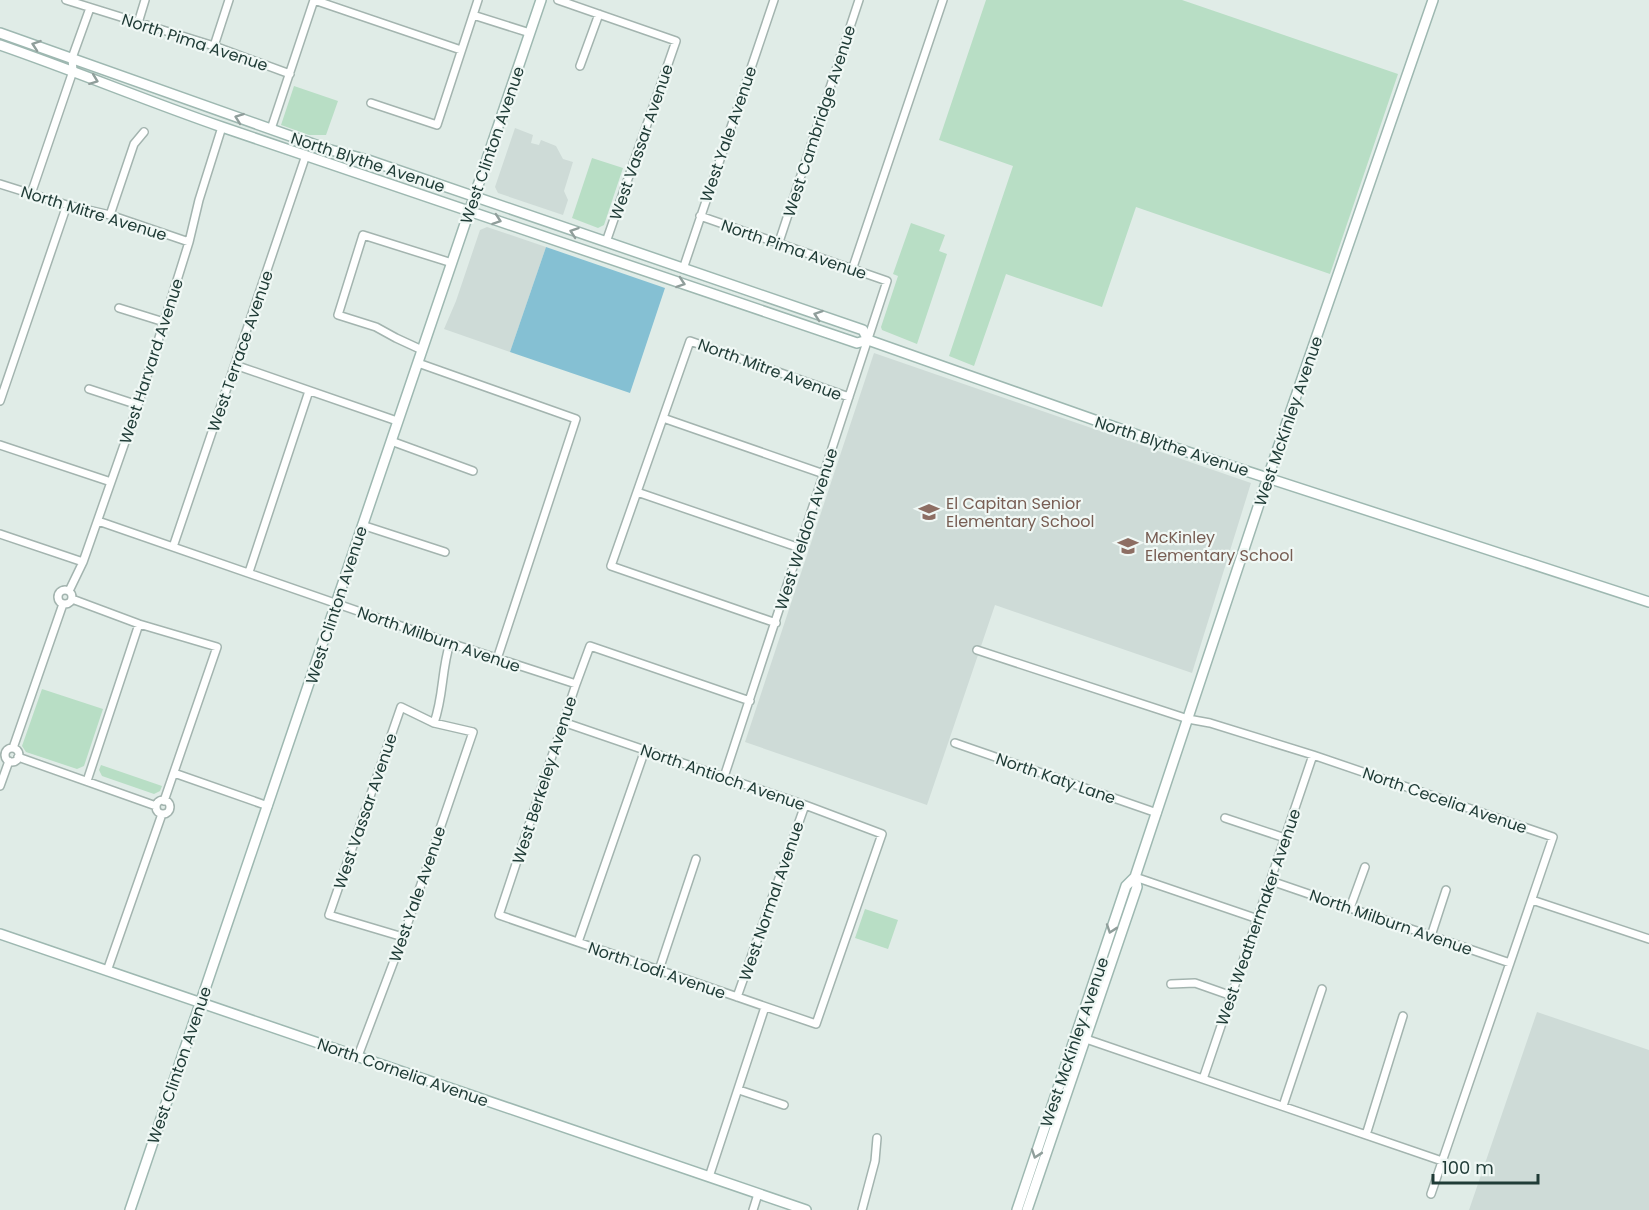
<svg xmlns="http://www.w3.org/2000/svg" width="1649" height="1210" viewBox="0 0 1649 1210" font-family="Poppins,sans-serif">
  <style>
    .built { fill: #cedbd7 }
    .green { fill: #b8dec5 }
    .water { fill: #85c0d3 }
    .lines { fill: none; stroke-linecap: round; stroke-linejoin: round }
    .street-casing { stroke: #a3b4af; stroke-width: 10 }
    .secondary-casing { stroke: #9eb8b1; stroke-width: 12 }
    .street { stroke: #fff; stroke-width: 7 }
    .secondary { stroke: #fff; stroke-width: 9 }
    .oneway { stroke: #909e9b }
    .labels { text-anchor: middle; stroke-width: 4.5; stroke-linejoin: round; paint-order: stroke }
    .street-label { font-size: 16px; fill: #203c37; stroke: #f0f8f5 }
    .education-label { font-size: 16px; fill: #785e54; stroke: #f0f8f5; text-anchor: start }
  </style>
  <rect width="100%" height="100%" fill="#e0ece7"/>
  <path class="built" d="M 515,128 L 533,135 L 531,143 L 539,145 L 541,140 L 556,146 L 563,159 L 573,162 L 564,191 L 568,200 L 563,215 L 498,193 L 495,187 Z
    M 487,227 L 546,247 L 510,352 L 444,329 L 456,301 L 480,230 Z
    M 874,353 L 1251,483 L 1192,673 L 995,605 L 927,805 L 745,742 Z
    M 1537,1012 L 1649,1050 L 1649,1210 L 1469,1210 Z"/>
  <path class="green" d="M 986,0 L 1182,0 L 1398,74 L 1330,274 L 1136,207 L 1102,307 L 1006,274 L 974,366 L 949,356 L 1013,166 L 939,140 Z
    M 294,86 L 338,101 L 326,135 L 309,135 L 281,125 Z
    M 592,158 L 623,168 L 604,225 L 598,228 L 572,218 Z
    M 911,223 L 945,235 L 939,251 L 947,254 L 917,344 L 882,330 L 881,327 L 898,276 L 893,274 Z
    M 42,689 L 103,709 L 84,766 L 77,769 L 26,752 L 22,746 Z
    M 101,765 L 162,786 L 160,791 L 154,794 L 102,776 L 99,770 Z
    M 865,909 L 898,920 L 888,949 L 855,938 Z"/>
  <path class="water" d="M 546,247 L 665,288 L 630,393 L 510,352 Z"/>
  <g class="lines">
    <g class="street-casing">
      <path id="street" d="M 66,0 L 214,46 L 290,74
        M 314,0 L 461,50
        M 558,0 L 676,41 L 606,242
        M 473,15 L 530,33
        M 138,23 L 145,0
        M 214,46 L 229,0
        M 580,66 L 599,14
        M 371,103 L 437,125 L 478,0
        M 271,129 L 314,0
        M 0,184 L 67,205 L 110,215 L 189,242
        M 31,194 L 73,71 L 72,58 L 90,8
        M 110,215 L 134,144 L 144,132
        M 700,216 L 887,281 L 724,777
        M 779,242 L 859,0
        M 683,269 L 774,0
        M 852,270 L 943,0
        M 119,308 L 164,322
        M 422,350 L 396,338 L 376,327 L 338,315 L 363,235 L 452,263
        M 418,363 L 576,419 L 497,659
        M 235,365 L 397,421
        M 89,389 L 138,405
        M 0,401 L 67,205
        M 663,418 L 824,474
        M 391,441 L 473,471
        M 0,445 L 111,482
        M 637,492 L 800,548
        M 98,521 L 450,643 L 576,684
        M 362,525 L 445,552
        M 0,534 L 83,562
        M 173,547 L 306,155
        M 249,572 L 309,391
        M58 597a7 7 0 1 1 14 0a7 7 0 1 1-14 0Z
        M 69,591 L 83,562 L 138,405 L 189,242 L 199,200 L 222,127
        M 72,599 L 139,624 L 217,647 L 164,801
        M 776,623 L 611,566 L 690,341 L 849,397
        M 977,650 L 1188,719 L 1210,723 L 1313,755 L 1553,837 L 1431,1194
        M 563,722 L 805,805 L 882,834 L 816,1024 L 499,915 L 576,684 L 590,646 L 750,701
        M 434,723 C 444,695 441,671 450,643
        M 955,743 L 1157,813
        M 13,748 L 63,604
        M5 755a7 7 0 1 1 14 0a7 7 0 1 1-14 0Z
        M 18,757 L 156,806
        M 174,773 L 268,806
        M 87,781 L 139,624
        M 0,786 L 9,761
        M156 807a7 7 0 1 1 14 0a7 7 0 1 1-14 0Z
        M 1225,818 L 1285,838
        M 1135,877 L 1258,919
        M 1271,881 L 1510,963
        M 1532,900 L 1649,939
        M 1350,908 L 1365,867
        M 1431,936 L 1446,890
        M 578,942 L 645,750
        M 659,970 L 696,859
        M 107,971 L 162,814
        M 1171,984 L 1195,983 L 1232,996
        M 737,997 L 805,805
        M 1086,1039 L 1442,1161
        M 358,1056 L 403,937 L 473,732 L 434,723 L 401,707 L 329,915 L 403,937
        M 1203,1079 L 1313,755
        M 739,1090 L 784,1105
        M 1283,1106 L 1322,989
        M 1366,1135 L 1403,1016
        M 709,1177 L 765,1007
        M 753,1210 L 758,1194
        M 862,1210 L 875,1161 L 877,1138"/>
    </g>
    <g class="secondary-casing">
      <path id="secondary" d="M 0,33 L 327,149 L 368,160 L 863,330 L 868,340
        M 0,45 C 75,71 147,101 222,127 L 857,343 L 868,340 L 1157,442 L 1649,602
        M 0,934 L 806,1210
        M 130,1210 L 541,0
        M 1017,1210 L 1126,886 L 1135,877 L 1268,477 L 1433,0
        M 1027,1210 L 1137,887 L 1135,877"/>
    </g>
    <use href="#street" class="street"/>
    <use href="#secondary" class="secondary"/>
  </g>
  <defs><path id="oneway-chevron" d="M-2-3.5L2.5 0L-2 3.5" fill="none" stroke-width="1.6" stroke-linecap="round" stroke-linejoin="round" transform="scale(1.5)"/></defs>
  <g class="oneway">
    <use href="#oneway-chevron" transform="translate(36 45) rotate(-161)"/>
    <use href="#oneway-chevron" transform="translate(94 80) rotate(21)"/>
    <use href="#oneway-chevron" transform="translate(239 118) rotate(-160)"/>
    <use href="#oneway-chevron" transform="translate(497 220) rotate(19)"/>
    <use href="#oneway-chevron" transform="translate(574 232) rotate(-161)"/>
    <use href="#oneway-chevron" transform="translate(681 283) rotate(19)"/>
    <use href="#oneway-chevron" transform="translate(818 315) rotate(-161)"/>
    <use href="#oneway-chevron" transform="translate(1111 929) rotate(109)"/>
    <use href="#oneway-chevron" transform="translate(1036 1154) rotate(109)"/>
  </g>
  <defs>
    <g id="school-bare" transform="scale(1.62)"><path d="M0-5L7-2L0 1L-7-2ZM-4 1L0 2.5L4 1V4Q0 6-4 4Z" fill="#8d6e63" stroke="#f0f8f5" stroke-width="2.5" paint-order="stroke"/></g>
  </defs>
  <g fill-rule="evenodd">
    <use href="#school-bare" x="929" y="512"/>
    <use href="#school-bare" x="1128" y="546"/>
  </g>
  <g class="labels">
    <g class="street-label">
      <text transform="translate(195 42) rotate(18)" y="6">North Pima Avenue</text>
      <text transform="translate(819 121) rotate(-72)" y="6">West Cambridge Avenue</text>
      <text transform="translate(728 134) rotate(-71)" y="6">West Yale Avenue</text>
      <text transform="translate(641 142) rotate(-71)" y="6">West Vassar Avenue</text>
      <text transform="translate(492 145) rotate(-71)" y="6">West Clinton Avenue</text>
      <text transform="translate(368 162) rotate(18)" y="6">North Blythe Avenue</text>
      <text transform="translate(94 213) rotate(17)" y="6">North Mitre Avenue</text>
      <text transform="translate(794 249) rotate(19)" y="6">North Pima Avenue</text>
      <text transform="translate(240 351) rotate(-71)" y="6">West Terrace Avenue</text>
      <text transform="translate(151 361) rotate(-72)" y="6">West Harvard Avenue</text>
      <text transform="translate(770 369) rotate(20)" y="6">North Mitre Avenue</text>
      <text transform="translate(1288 421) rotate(-71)" y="6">West McKinley Avenue</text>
      <text transform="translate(1172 446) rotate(18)" y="6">North Blythe Avenue</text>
      <text transform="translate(806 529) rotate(-72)" y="6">West Weldon Avenue</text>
      <text transform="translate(336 605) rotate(-72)" y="6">West Clinton Avenue</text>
      <text transform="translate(439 639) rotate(19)" y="6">North Milburn Avenue</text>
      <text transform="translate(723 777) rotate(19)" y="6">North Antioch Avenue</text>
      <text transform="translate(1056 778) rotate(19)" y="6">North Katy Lane</text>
      <text transform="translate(544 780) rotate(-72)" y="6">West Berkeley Avenue</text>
      <text transform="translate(1445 800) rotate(19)" y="6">North Cecelia Avenue</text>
      <text transform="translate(365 811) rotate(-71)" y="6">West Vassar Avenue</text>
      <text transform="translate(417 894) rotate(-71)" y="6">West Yale Avenue</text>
      <text transform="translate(771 901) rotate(-71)" y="6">West Normal Avenue</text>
      <text transform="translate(1258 917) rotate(-71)" y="6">West Weathermaker Avenue</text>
      <text transform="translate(1391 922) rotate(19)" y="6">North Milburn Avenue</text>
      <text transform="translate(657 970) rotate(19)" y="6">North Lodi Avenue</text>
      <text transform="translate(1074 1042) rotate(-71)" y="6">West McKinley Avenue</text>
      <text transform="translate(179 1065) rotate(-71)" y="6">West Clinton Avenue</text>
      <text transform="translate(403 1072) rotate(19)" y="6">North Cornelia Avenue</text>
    </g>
    <g class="education-label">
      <text x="946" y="509">El Capitan Senior<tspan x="946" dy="18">Elementary School</tspan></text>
      <text x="1145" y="543">McKinley<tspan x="1145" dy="18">Elementary School</tspan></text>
    </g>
  </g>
  <path d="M1433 1174v9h105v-9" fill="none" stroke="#203c37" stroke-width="3"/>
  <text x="1442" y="1174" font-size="18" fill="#203c37" stroke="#f0f8f5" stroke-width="4.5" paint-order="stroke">100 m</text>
</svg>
